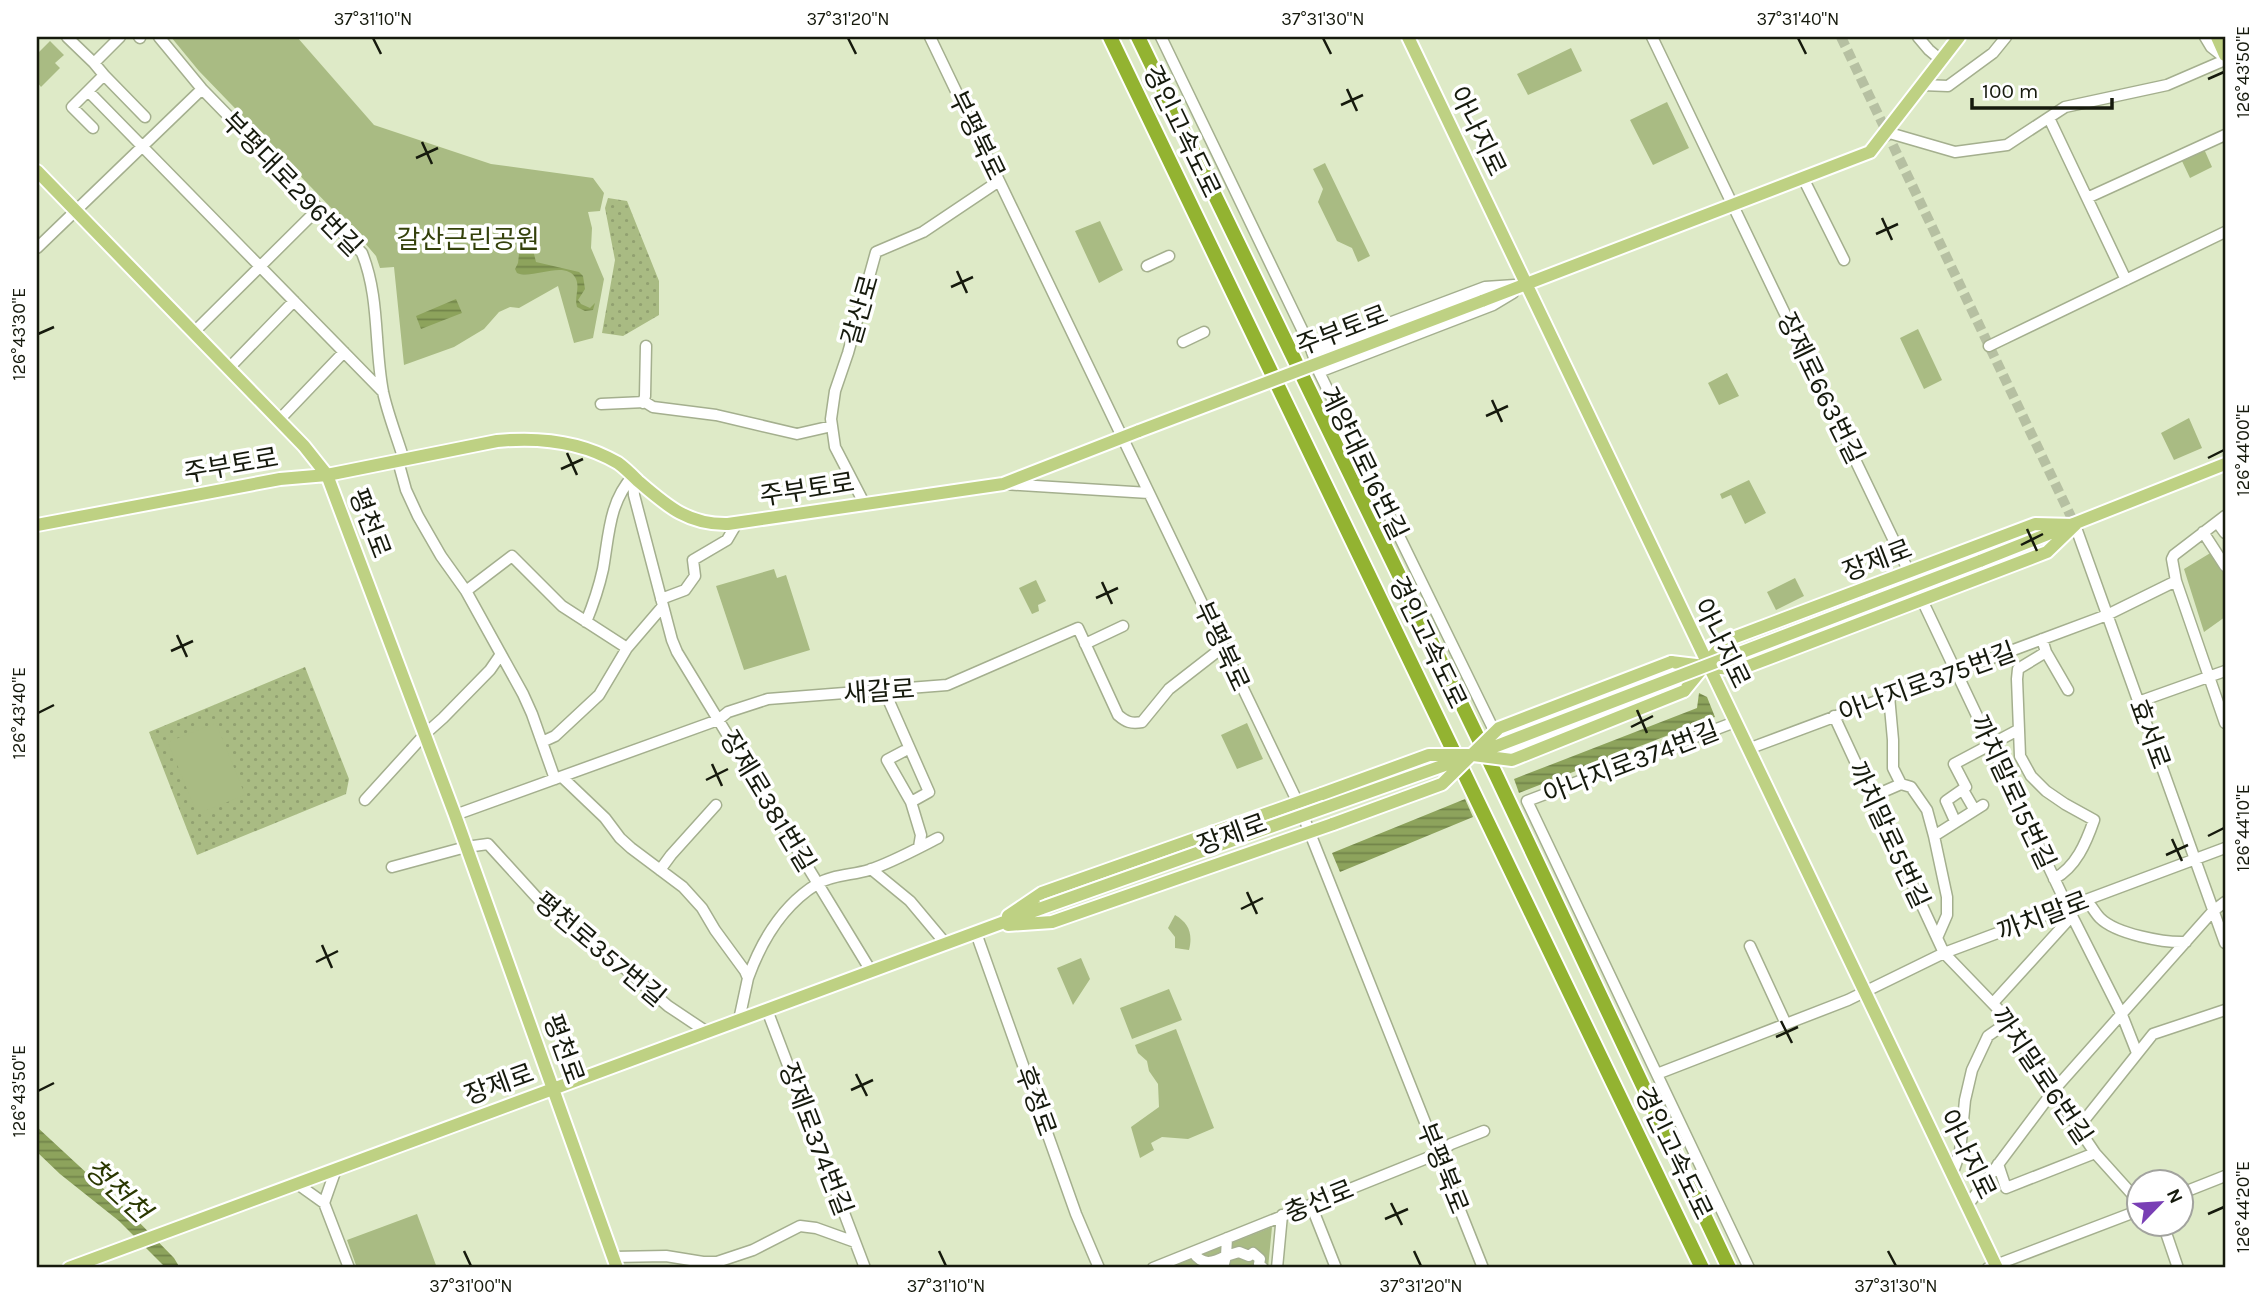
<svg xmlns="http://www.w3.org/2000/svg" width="2262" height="1305" viewBox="0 0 2262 1305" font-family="Karla,'Noto Sans KR',sans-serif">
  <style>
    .grass { fill: url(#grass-dots) }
    .park { fill: #a9bb83 }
    .water { fill: url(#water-rules) }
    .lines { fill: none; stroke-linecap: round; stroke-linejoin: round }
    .minor-tunnel { stroke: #b6c0a2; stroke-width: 10; stroke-dasharray: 10 5; stroke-linecap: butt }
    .minor-casing { stroke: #a4af8e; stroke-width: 13 }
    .major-casing { stroke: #fff; stroke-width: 16 }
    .highway-casing { stroke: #fff; stroke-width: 18 }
    .minor { stroke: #fff; stroke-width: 10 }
    .major { stroke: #bed183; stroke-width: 12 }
    .highway { stroke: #93b331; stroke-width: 14 }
    .major-bridge-casing { stroke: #fff; stroke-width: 16; stroke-linecap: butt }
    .major-bridge { stroke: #bed183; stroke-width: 12 }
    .ticks { fill: none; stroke: #161a0d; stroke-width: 2.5 }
    .labels { text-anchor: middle; stroke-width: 7; stroke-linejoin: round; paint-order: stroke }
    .street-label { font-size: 26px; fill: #161a0d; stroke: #fff }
    .park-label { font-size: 26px; fill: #34410b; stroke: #fff }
    .water-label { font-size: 28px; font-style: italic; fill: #2a3700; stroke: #fff }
    .neatline { fill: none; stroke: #161a0d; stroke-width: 2.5 }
    .ticks-label { font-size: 18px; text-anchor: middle; fill: #161a0d }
  </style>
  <defs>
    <pattern id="grass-dots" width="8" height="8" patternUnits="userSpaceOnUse" patternTransform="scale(1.75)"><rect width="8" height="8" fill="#a9bb83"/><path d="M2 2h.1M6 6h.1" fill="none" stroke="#91a070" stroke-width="1.8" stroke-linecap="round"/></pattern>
    <pattern id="water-rules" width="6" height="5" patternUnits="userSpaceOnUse" patternTransform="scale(1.75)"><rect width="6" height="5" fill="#8da35c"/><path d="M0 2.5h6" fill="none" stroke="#72844a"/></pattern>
  </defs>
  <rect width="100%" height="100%" fill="#deeac7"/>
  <path class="grass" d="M 608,198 L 627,201 L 659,281 L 659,315 L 623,336 L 602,333 L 615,260 L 605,208 Z
    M 305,667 L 349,779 L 346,794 L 197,855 L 149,732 Z"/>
  <path class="park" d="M 171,37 L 297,37 L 374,125 L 491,164 L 593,178 L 604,193 L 600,211 L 588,212 L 592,228 L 591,248 L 604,279 L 593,338 L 574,343 L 558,286 L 519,308 L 510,307 L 499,312 L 484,329 L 454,347 L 404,365 L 394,267 L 380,268 L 376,256 L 364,242 L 199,71 Z
    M 50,41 L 64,55 L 55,63 L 60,68 L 41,87 L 37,82 L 37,54 Z
    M 1571,48 L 1582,71 L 1528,95 L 1517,74 Z
    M 1667,102 L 1689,148 L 1653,165 L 1630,120 Z
    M 2204,149 L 2212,167 L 2190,178 L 2181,159 Z
    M 1325,163 L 1370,256 L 1358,262 L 1352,248 L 1337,241 L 1318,202 L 1323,189 L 1313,169 Z
    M 1100,221 L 1123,270 L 1099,283 L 1075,231 Z
    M 1918,329 L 1942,380 L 1924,389 L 1900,338 Z
    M 1727,373 L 1739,396 L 1719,405 L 1708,383 Z
    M 2189,418 L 2202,448 L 2174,460 L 2161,433 Z
    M 1749,480 L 1766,513 L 1745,524 L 1731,495 L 1722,499 L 1720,494 Z
    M 2212,552 L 2225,571 L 2225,617 L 2204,632 L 2184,569 Z
    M 774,569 L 777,578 L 786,575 L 810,650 L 744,670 L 716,586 Z
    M 1795,578 L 1804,596 L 1776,610 L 1767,592 Z
    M 1036,580 L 1046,601 L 1038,605 L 1039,611 L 1032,614 L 1019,588 Z
    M 216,723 L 245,795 L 197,814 L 168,742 Z
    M 1247,723 L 1263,759 L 1237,769 L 1221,735 Z
    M 1175,915 C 1189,923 1193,934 1189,950 L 1175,948 L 1175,937 L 1168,928 Z
    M 1081,958 L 1090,979 L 1073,1005 L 1057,968 Z
    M 1169,989 L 1182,1020 L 1132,1039 L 1120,1008 Z
    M 1176,1029 L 1214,1128 L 1188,1139 L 1162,1137 L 1151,1143 L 1154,1150 L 1140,1158 L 1131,1127 L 1159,1107 L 1158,1084 L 1149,1071 L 1147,1061 L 1138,1053 L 1135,1045 Z
    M 417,1214 L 437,1268 L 357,1268 L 347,1240 Z
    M 1272,1227 L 1268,1268 L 1168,1268 Z"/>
  <path class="water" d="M 525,240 L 533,250 L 536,262 L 579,272 L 583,276 L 585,289 L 578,300 L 581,304 L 590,308 L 595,303 L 593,310 L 585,311 L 577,307 C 574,297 580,289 576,279 C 566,259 533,280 517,273 L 515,269 L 518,263 L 520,245 Z
    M 456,299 L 462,313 L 421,329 L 416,316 Z
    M 1699,693 L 1707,697 L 1715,717 L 1519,793 L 1514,779 L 1697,708 Z
    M 1465,799 L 1473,817 L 1340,872 L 1332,853 Z
    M 37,1127 L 132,1215 L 174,1258 L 180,1268 L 166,1268 L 119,1221 L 60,1174 L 37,1152 Z"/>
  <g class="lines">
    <path class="minor-tunnel" d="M 1841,37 L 2075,525"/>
    <g class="minor-casing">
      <path id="minor" d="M 67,37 L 94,63
        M 139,37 L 140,38
        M 159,37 L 202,89 L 362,253 C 380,298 374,345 383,392 C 388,415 397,437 404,460
        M 930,37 L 1298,803 L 1483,1268
        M 1161,37 L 1310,346 L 1319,372 L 1505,753 L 1681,683 L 1694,674
        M 1652,37 L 1909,572
        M 1918,37 L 1929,50 L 1941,60
        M 2205,37 L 2211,47 L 2225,58
        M 104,75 L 94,63 L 120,37
        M 1922,85 L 1948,86 L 1993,53 L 2006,37
        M 88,91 L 72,107 L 93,128
        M 145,117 L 104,75 L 88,91 L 383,392
        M 2049,118 L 2126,280
        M 1886,132 L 1955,152 L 2007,145 L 2065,107 L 2167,85 L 2225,60
        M 1803,178 L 1844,260
        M 2087,198 L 2225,135
        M 37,248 L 202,89
        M 1147,266 L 1169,256
        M 194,332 L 318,209
        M 1183,342 L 1204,332
        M 1989,346 L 2225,232
        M 1312,352 L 1485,287 L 1515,285
        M 229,368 L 294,301
        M 1319,372 L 1493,305 L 1513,293
        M 643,403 L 645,396 L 646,346
        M 601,404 L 645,402 L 653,407 L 716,415 L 797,434 L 832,426
        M 279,420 L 344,352
        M 398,461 L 406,490 L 418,516 L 441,556 L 466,591 L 523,694 L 532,714 L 555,779
        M 633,476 L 634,495 L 672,640 L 677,652 L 871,971
        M 1004,484 L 1149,493
        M 864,503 L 835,447 L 831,419 L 835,391 L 848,353 L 876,252 L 923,232 L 999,181
        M 2217,522 L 2225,533
        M 2075,525 L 2225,943
        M 2203,532 L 2225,566
        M 2176,581 L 2172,559 L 2174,555 L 2225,516
        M 466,591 L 512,556 L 562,606 L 627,648
        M 661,599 L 685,590 L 695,576 L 693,560 L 727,540 L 737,523
        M 1922,600 L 2072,916 L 2122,1015 L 2137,1053
        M 586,622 C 593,605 599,587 603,569 C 609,535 609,502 633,476
        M 2042,639 L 2046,652 L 2068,690
        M 1085,644 L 1123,626
        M 2046,652 L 2018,669 L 2017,679 L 2020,756 L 2031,776 L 2046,791 L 2065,804 L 2094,820 C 2086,843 2076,867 2054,879
        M 884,690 L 929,792 L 911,802 L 921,835 L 919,847
        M 1889,696 L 1893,740 L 1893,768 L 1901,784 L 1911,787 L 1927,810 L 1934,836 L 1947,897 L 1947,915 L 1937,938
        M 2138,702 L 2225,671
        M 1834,716 L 1944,953 L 1998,1009 L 2095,1153 L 2131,1193 L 2140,1197
        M 1735,722 L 1527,801 L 1749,1268
        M 1497,737 L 1677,669 L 1691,667
        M 542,742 L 555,736 L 599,695 L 627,648 L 663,606
        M 1748,749 L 2107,615 L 2176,581 L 2225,723
        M 904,751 L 887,760 L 911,802
        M 562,777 L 605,818 L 620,838 L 631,848 L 683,887 L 702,908 L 715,930 L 745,971 L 748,978 L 739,1020
        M 1963,790 L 1974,809
        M 1871,797 L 1901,784
        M 365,800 L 425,734 L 443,718 L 490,670 L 501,654
        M 455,815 L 718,720 L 728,712 L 768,699 L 947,685 L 1078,628 L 1118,715 C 1126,722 1131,724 1142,722 L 1169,689 L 1223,647
        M 1955,821 L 1946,801 L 1966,787 L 1954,764 L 2018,730
        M 1934,836 L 1983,805
        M 392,867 L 466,847 L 488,844 L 549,911 L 576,933 L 600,947 L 668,1006 L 707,1032
        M 871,869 L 910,901 L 946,944
        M 660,870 L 671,855 L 716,805
        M 2086,900 C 2092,906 2095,913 2100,918 C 2116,934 2164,943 2186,942
        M 976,933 L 1076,1214 L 1099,1268
        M 1750,946 L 1786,1024
        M 748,978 C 761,942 783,905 817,884 C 831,875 853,875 869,870 C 893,862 916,849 938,838
        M 1993,1003 L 2072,916
        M 767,1010 L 865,1268
        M 1657,1074 L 1848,1000 L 1944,953 L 2225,848
        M 2078,1128 L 2153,1034 L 2225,1010
        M 1998,1164 L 2006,1188 L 2095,1153
        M 1952,1175 L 1960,1152 L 1965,1100 L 1972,1070 L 1988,1036 L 2008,1022
        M 296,1183 L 324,1203 L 336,1169
        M 2182,1193 L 2225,1176
        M 324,1203 L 349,1268
        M 1311,1205 L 1336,1268
        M 1967,1206 L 2054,1090 L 2213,911 L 2225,902
        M 2163,1224 L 2178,1268
        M 1193,1252 C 1202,1266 1213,1263 1226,1256 L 1227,1238
        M 613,1257 L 666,1256 L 703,1262 L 717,1262 L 753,1250 L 800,1226 L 816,1228 L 855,1242
        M 1153,1268 L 1437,1154 L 1451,1144 L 1484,1131
        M 1223,1268 L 1226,1256 L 1239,1252 L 1249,1256 L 1253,1253 L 1260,1259 L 1259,1264 L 1263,1268
        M 1277,1268 L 1282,1215
        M 1988,1268 L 2140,1210"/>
    </g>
    <g class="major-casing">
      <path id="major" d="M 1408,37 L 1997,1268
        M 2217,37 L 2225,55
        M 37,171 L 304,446 L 327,475 L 455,815 L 617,1268
        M 1482,301 L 1870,152 L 1959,37
        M 37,525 L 280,479 L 327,475 L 497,441 C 538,437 581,441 618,463 C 625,468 632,475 638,481 C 667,506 688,525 728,524 L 1003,484 L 1139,431
        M 1980,561 L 2225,464
        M 1671,662 L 1738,670 L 2047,552 L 2075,525
        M 1684,691 L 1725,641 L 2035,524 L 2075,525
        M 1008,916 L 1042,893 L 1322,794
        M 1008,925 L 1052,922 L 1333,824
        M 69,1268 L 1042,908"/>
    </g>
    <g class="highway-casing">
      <path id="highway" d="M 1110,37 L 1702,1268
        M 1138,37 L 1496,775 L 1729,1268"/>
    </g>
    <use href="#minor" class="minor"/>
    <use href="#major" class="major"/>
    <use href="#highway" class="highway"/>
    <g class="major-bridge-casing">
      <path id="major-bridge" d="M 1139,431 L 1482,301
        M 1322,794 L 1429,755 L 1473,755 L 1512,760 L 1684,691
        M 1333,824 L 1442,784 L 1499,728 L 1671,662
        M 1042,908 L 1473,755 L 1980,561"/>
    </g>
    <use href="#major-bridge" class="major-bridge"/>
  </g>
  <path class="ticks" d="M 373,38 L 381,54M 848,38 L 856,54M 1323,38 L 1331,54M 1798,38 L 1806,54M 2208,79 L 2224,72M 1347,89 L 1357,111M 1341,105 L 1363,95M 422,142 L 432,164M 416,158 L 438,148M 1882,218 L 1892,240M 1876,234 L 1898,224M 957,271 L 967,293M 951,287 L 973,277M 38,334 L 54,327M 1492,400 L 1502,422M 1486,416 L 1508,406M 567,453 L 577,475M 2208,458 L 2224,450M 561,469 L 583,459M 2027,529 L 2037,551M 2021,545 L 2043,534M 1102,582 L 1112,604M 1096,598 L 1118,588M 177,635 L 187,657M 171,651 L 193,641M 1637,710 L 1647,733M 38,713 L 54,705M 1631,727 L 1653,716M 712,764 L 722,786M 706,780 L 728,769M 2208,836 L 2224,828M 2172,839 L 2182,861M 2166,855 L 2188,845M 1247,892 L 1257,914M 1241,909 L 1263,898M 322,945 L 332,968M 316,962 L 338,951M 1781,1021 L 1792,1043M 1776,1037 L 1798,1027M 856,1074 L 867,1096M 851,1090 L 873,1080M 38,1091 L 54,1083M 1391,1203 L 1402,1225M 2208,1214 L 2224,1207M 1385,1219 L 1408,1209M 464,1251 L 471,1266M 939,1251 L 946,1266M 1414,1251 L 1421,1266M 1888,1251 L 1896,1266"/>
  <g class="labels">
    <g class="street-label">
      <text transform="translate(1182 131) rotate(64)" y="9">경인고속도로</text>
      <text transform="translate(1478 131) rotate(64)" y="9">아나지로</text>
      <text transform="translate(977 135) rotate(64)" y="9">부평북로</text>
      <text transform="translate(292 184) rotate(46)" y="9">부평대로296번길</text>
      <text transform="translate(860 310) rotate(-74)" y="9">갈산로</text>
      <text transform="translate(1342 330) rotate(-21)" y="9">주부토로</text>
      <text transform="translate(1821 388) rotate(64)" y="9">장제로663번길</text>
      <text transform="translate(1364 463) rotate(64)" y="9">계양대로16번길</text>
      <text transform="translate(231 465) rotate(-10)" y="9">주부토로</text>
      <text transform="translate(807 489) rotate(-9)" y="9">주부토로</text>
      <text transform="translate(370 523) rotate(69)" y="9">평천로</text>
      <text transform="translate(1877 560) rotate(-21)" y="9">장제로</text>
      <text transform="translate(1428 642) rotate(64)" y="9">경인고속도로</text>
      <text transform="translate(1722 643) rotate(64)" y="9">아나지로</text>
      <text transform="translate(1222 646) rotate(65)" y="9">부평북로</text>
      <text transform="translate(1927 682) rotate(-20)" y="9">아나지로375번길</text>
      <text transform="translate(879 691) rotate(-4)" y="9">새갈로</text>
      <text transform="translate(2150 734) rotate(70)" y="9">효서로</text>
      <text transform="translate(1631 762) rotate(-21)" y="9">아나지로374번길</text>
      <text transform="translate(2013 792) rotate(65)" y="9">까치말로15번길</text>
      <text transform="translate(768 801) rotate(59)" y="9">장제로381번길</text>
      <text transform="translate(1232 834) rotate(-20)" y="9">장제로</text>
      <text transform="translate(1889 835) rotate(65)" y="9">까치말로5번길</text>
      <text transform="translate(2043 916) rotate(-21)" y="9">까치말로</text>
      <text transform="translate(600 949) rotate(40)" y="9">평천로357번길</text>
      <text transform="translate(564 1049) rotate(70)" y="9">평천로</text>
      <text transform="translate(2042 1076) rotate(56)" y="9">까치말로6번길</text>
      <text transform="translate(499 1084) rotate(-20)" y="9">장제로</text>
      <text transform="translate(1036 1101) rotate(70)" y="9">후정로</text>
      <text transform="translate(816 1139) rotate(69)" y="9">장제로374번길</text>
      <text transform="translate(1674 1153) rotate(64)" y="9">경인고속도로</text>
      <text transform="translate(1968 1154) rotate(64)" y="9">아나지로</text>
      <text transform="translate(1443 1168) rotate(68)" y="9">부평북로</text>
      <text transform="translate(1319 1201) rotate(-22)" y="9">충선로</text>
    </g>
    <g class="park-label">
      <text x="468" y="248">갈산근린공원</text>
    </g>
    <g class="water-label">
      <text transform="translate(118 1190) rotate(43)" y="10">청천천</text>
    </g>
  </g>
  <rect width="2262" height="1305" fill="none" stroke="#ffffff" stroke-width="77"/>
  <g transform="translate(2160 1203) rotate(65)"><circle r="33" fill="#ffffff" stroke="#a2a39e" stroke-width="2"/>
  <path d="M0-5L12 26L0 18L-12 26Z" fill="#793fb5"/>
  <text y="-10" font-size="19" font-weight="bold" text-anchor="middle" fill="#161a0d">N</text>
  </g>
  <path d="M1972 98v10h140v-10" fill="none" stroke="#161a0d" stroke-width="3.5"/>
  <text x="1982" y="98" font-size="21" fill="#161a0d" stroke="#ffffff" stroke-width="5" paint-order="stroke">100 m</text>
  <rect x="38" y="38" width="2186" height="1228" class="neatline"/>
  <g class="ticks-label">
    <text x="373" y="25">37°31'10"N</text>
    <text x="848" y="25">37°31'20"N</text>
    <text x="1323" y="25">37°31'30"N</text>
    <text x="1798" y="25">37°31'40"N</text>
    <text transform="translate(2243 72) rotate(-90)" y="6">126°43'50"E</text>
    <text transform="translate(19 334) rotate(-90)" y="6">126°43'30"E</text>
    <text transform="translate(2243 450) rotate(-90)" y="6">126°44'00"E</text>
    <text transform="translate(19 713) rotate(-90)" y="6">126°43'40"E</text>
    <text transform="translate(2243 828) rotate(-90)" y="6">126°44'10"E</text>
    <text transform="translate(19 1091) rotate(-90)" y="6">126°43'50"E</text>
    <text transform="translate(2243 1207) rotate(-90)" y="6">126°44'20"E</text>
    <text x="471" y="1292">37°31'00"N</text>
    <text x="946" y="1292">37°31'10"N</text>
    <text x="1421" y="1292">37°31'20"N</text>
    <text x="1896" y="1292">37°31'30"N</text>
  </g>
</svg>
